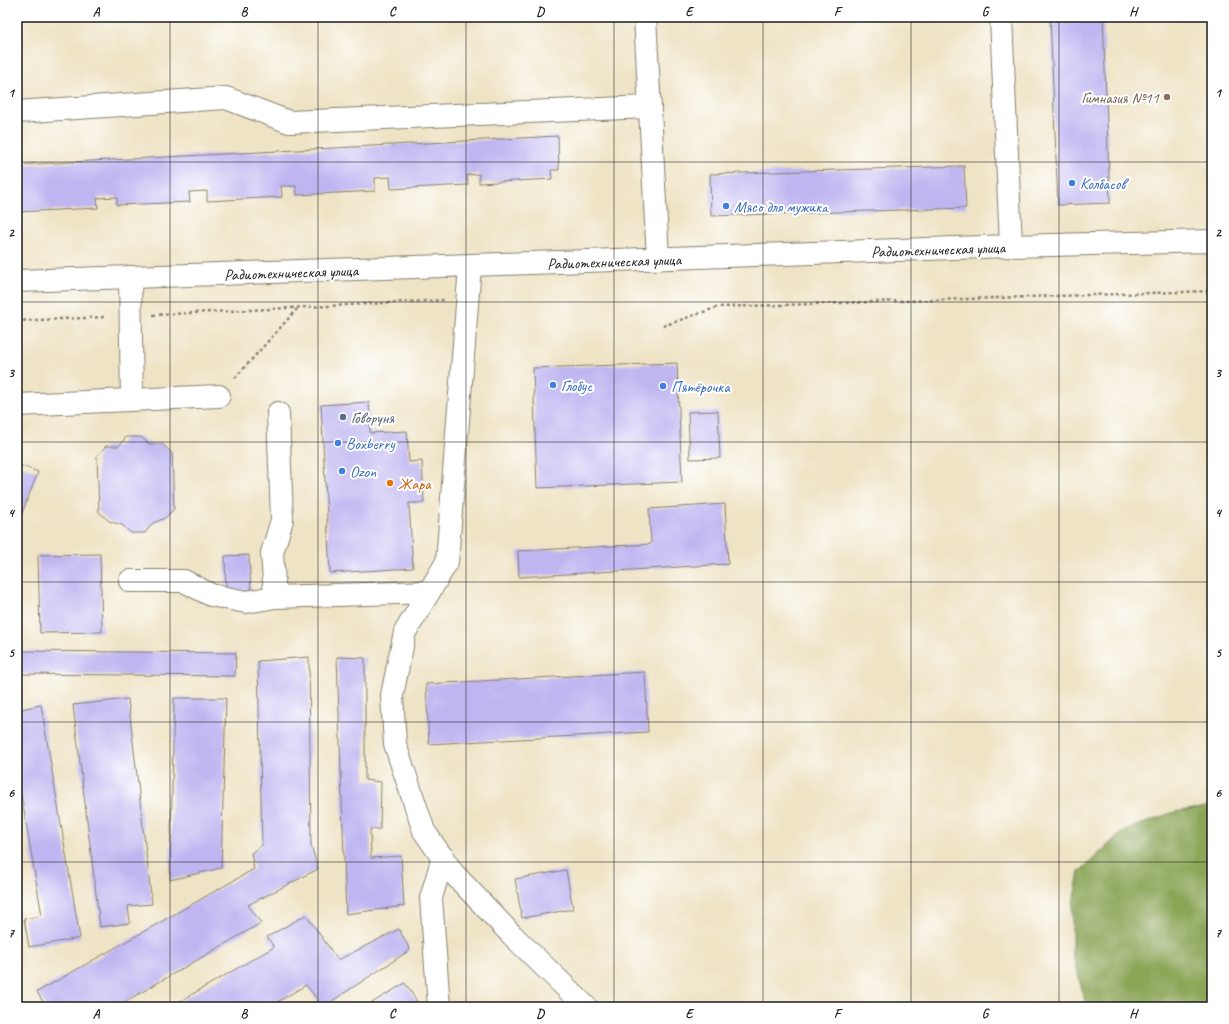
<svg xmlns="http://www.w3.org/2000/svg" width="1229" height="1024" viewBox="0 0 1229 1024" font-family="Caveat,sans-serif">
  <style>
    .forest { fill: #8ca659; stroke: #54613a }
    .building { fill: #bfb6f1 }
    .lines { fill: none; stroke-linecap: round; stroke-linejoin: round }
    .minor-casing { stroke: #858070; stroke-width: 24 }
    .path { stroke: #858070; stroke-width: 2.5; stroke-dasharray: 3 3; stroke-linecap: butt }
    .minor { stroke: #fff; stroke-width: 22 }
    .grid { fill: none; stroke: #1c1c1c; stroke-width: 1; stroke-opacity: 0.55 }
    .education-dot { fill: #8d6e63; stroke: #fff; stroke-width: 1.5 }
    .shop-dot { fill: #3f7fe0; stroke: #fff; stroke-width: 1.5 }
    .service-dot { fill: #5c6f8a; stroke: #fff; stroke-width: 1.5 }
    .food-dot { fill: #e8710a; stroke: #fff; stroke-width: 1.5 }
    .labels { text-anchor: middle; stroke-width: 4; stroke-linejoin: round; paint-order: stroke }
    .education-label { font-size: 16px; fill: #785e54; stroke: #fff; text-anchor: end }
    .shop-label { font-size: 16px; fill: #366cbe; stroke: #fff; text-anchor: start }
    .street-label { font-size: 16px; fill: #1c1c1c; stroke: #fff }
    .service-label { font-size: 16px; fill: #4e5e75; stroke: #fff; text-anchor: start }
    .food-label { font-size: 16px; fill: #c56008; stroke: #fff; text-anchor: start }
    .neatline { fill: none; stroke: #1c1c1c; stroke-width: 1.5 }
    .grid-label { font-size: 13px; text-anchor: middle; font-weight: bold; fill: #1c1c1c }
  </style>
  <rect width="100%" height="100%" fill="#fff"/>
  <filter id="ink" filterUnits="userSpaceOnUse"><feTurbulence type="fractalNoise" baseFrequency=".025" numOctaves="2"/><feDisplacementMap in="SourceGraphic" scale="8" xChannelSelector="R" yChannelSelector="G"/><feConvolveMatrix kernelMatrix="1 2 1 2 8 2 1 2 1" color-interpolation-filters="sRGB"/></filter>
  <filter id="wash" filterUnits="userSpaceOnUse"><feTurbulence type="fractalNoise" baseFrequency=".012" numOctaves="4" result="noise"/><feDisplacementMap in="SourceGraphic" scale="16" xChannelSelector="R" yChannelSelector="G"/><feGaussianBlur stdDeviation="0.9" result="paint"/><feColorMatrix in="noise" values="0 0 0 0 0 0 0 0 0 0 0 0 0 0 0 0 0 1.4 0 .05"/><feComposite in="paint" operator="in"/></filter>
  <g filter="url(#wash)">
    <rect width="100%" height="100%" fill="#eee3c4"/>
    <path class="forest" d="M 1212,806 L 1212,1007 L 1084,1007 L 1085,1001 L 1072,952 L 1072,908 L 1079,872 L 1123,831 L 1174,812 Z"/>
    <g id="blocks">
      <path class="building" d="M 696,17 L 793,17 L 793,18 L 696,21 Z
        M 1050,17 L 1103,17 L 1110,203 L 1058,205 Z
        M 558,136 L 559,170 L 551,170 L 552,179 L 479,183 L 479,174 L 467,175 L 468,185 L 391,189 L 390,177 L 375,178 L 375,191 L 297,195 L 296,186 L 281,186 L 282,197 L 207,201 L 207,191 L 189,192 L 190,202 L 117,205 L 117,197 L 97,198 L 98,208 L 17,212 L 17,165 Z
        M 964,166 L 966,208 L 711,216 L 710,174 Z
        M 677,363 L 682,482 L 537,488 L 533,368 Z
        M 369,402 L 370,433 L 407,431 L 409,462 L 422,461 L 424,503 L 409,503 L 413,568 L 330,573 L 321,405 Z
        M 718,411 L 720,458 L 690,459 L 688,412 Z
        M 126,437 L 141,437 L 149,444 L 162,444 L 172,453 L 174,509 L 165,518 L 153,523 L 145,533 L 131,533 L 122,525 L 109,521 L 99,512 L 97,456 L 106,446 L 119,446 Z
        M 17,464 L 38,472 L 17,526 Z
        M 725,504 L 728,564 L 519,577 L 518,551 L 651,544 L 649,509 Z
        M 100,554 L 102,632 L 40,633 L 38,555 Z
        M 249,555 L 251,590 L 226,591 L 225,556 Z
        M 17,651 L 236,653 L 235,676 L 17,674 Z
        M 309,657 L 311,845 L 318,869 L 248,905 L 261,923 L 116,1007 L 46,1007 L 37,992 L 254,869 L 251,853 L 262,845 L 258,661 Z
        M 337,657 L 365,658 L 365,780 L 381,782 L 380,829 L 370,829 L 371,858 L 401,856 L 404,906 L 346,914 Z
        M 645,672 L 648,732 L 429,744 L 426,684 Z
        M 174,698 L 226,698 L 221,868 L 170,880 Z
        M 128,699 L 152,904 L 128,906 L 130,923 L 100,927 L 73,705 Z
        M 41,705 L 80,938 L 29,947 L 24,919 L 42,916 L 17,770 L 17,710 Z
        M 566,870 L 573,909 L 522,918 L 515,879 Z
        M 306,915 L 338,960 L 399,929 L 410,950 L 323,1007 L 306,985 L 269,1007 L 170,1007 L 274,947 L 267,937 Z
        M 405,983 L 420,1006 L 365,1007 Z"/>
    </g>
  </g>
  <g filter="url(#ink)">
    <use href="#blocks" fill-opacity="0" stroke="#858070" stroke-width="1"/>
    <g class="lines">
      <g class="minor-casing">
        <path id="minor" d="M 645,17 L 658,259
          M 1001,17 L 1011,246
          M 17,112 L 226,98 L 289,122 L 650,107
          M 470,266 L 447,562 L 405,632 L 392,695 L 395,744 L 424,831 L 453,873 L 512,935 L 586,1007
          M 130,277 L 132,400
          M 17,281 L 1011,246 L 1212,241
          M 17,405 L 219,396
          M 130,581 L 184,581 L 211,595 L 246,602 L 275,597 L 429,592
          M 275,597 L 272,553 L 282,520 L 278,413
          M 439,1007 L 431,898 L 443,857"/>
      </g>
      <path class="path" d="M 153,315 L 444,300
        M 17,321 L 106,317
        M 663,326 L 718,307 L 1212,291
        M 235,378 L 297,309"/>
      <use href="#minor" class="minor"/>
    </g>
  </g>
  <path class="grid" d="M 170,17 L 170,1007M 318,17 L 318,1007M 466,17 L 466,1007M 614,17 L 614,1007M 763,17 L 763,1007M 911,17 L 911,1007M 1059,17 L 1059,1007M 17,162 L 1212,162M 17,302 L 1212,302M 17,442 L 1212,442M 17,582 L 1212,582M 17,722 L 1212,722M 17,862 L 1212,862"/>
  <circle class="education-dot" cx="1167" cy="97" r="4"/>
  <g class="shop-dot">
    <circle cx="1072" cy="183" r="4"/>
    <circle cx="726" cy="206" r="4"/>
    <circle cx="553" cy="385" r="4"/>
    <circle cx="663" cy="386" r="4"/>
    <circle cx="338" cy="443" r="4"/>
    <circle cx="342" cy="471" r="4"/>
  </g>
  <circle class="service-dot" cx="343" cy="417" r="4"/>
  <circle class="food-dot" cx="390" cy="483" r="4"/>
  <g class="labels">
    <g class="education-label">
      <text x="1159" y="103">Гимназия №11</text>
    </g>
    <g class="shop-label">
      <text x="1080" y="189">Колбасов</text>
      <text x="734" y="212">Мясо для мужика</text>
      <text x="561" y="391">Глобус</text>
      <text x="671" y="392">Пятёрочка</text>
      <text x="346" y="449">Boxberry</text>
      <text x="350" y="477">Ozon</text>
    </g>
    <g class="street-label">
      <text transform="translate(938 249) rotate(-2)" y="6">Радиотехническая улица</text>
      <text transform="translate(614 261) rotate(-2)" y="6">Радиотехническая улица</text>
      <text transform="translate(291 272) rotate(-2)" y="6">Радиотехническая улица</text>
    </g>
    <g class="service-label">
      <text x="351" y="423">Говоруня</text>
    </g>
    <g class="food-label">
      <text x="398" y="489">Жара</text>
    </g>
  </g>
  <rect width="1229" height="1024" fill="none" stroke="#fff" stroke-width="44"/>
  <rect x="22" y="22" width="1185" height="980" class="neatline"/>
  <g class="grid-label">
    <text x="96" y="16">A</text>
    <text x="244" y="16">B</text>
    <text x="392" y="16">C</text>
    <text x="540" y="16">D</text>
    <text x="689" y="16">E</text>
    <text x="837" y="16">F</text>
    <text x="985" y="16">G</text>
    <text x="1133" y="16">H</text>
    <text x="11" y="97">1</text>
    <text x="1218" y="97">1</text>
    <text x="11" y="237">2</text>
    <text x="1218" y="237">2</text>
    <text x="11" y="377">3</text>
    <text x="1218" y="377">3</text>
    <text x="11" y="517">4</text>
    <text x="1218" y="517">4</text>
    <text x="11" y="657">5</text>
    <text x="1218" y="657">5</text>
    <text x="11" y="797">6</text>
    <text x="1218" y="797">6</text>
    <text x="11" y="937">7</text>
    <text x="1218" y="937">7</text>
    <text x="96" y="1018">A</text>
    <text x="244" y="1018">B</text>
    <text x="392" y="1018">C</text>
    <text x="540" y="1018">D</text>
    <text x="689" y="1018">E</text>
    <text x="837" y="1018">F</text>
    <text x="985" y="1018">G</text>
    <text x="1133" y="1018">H</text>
  </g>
</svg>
